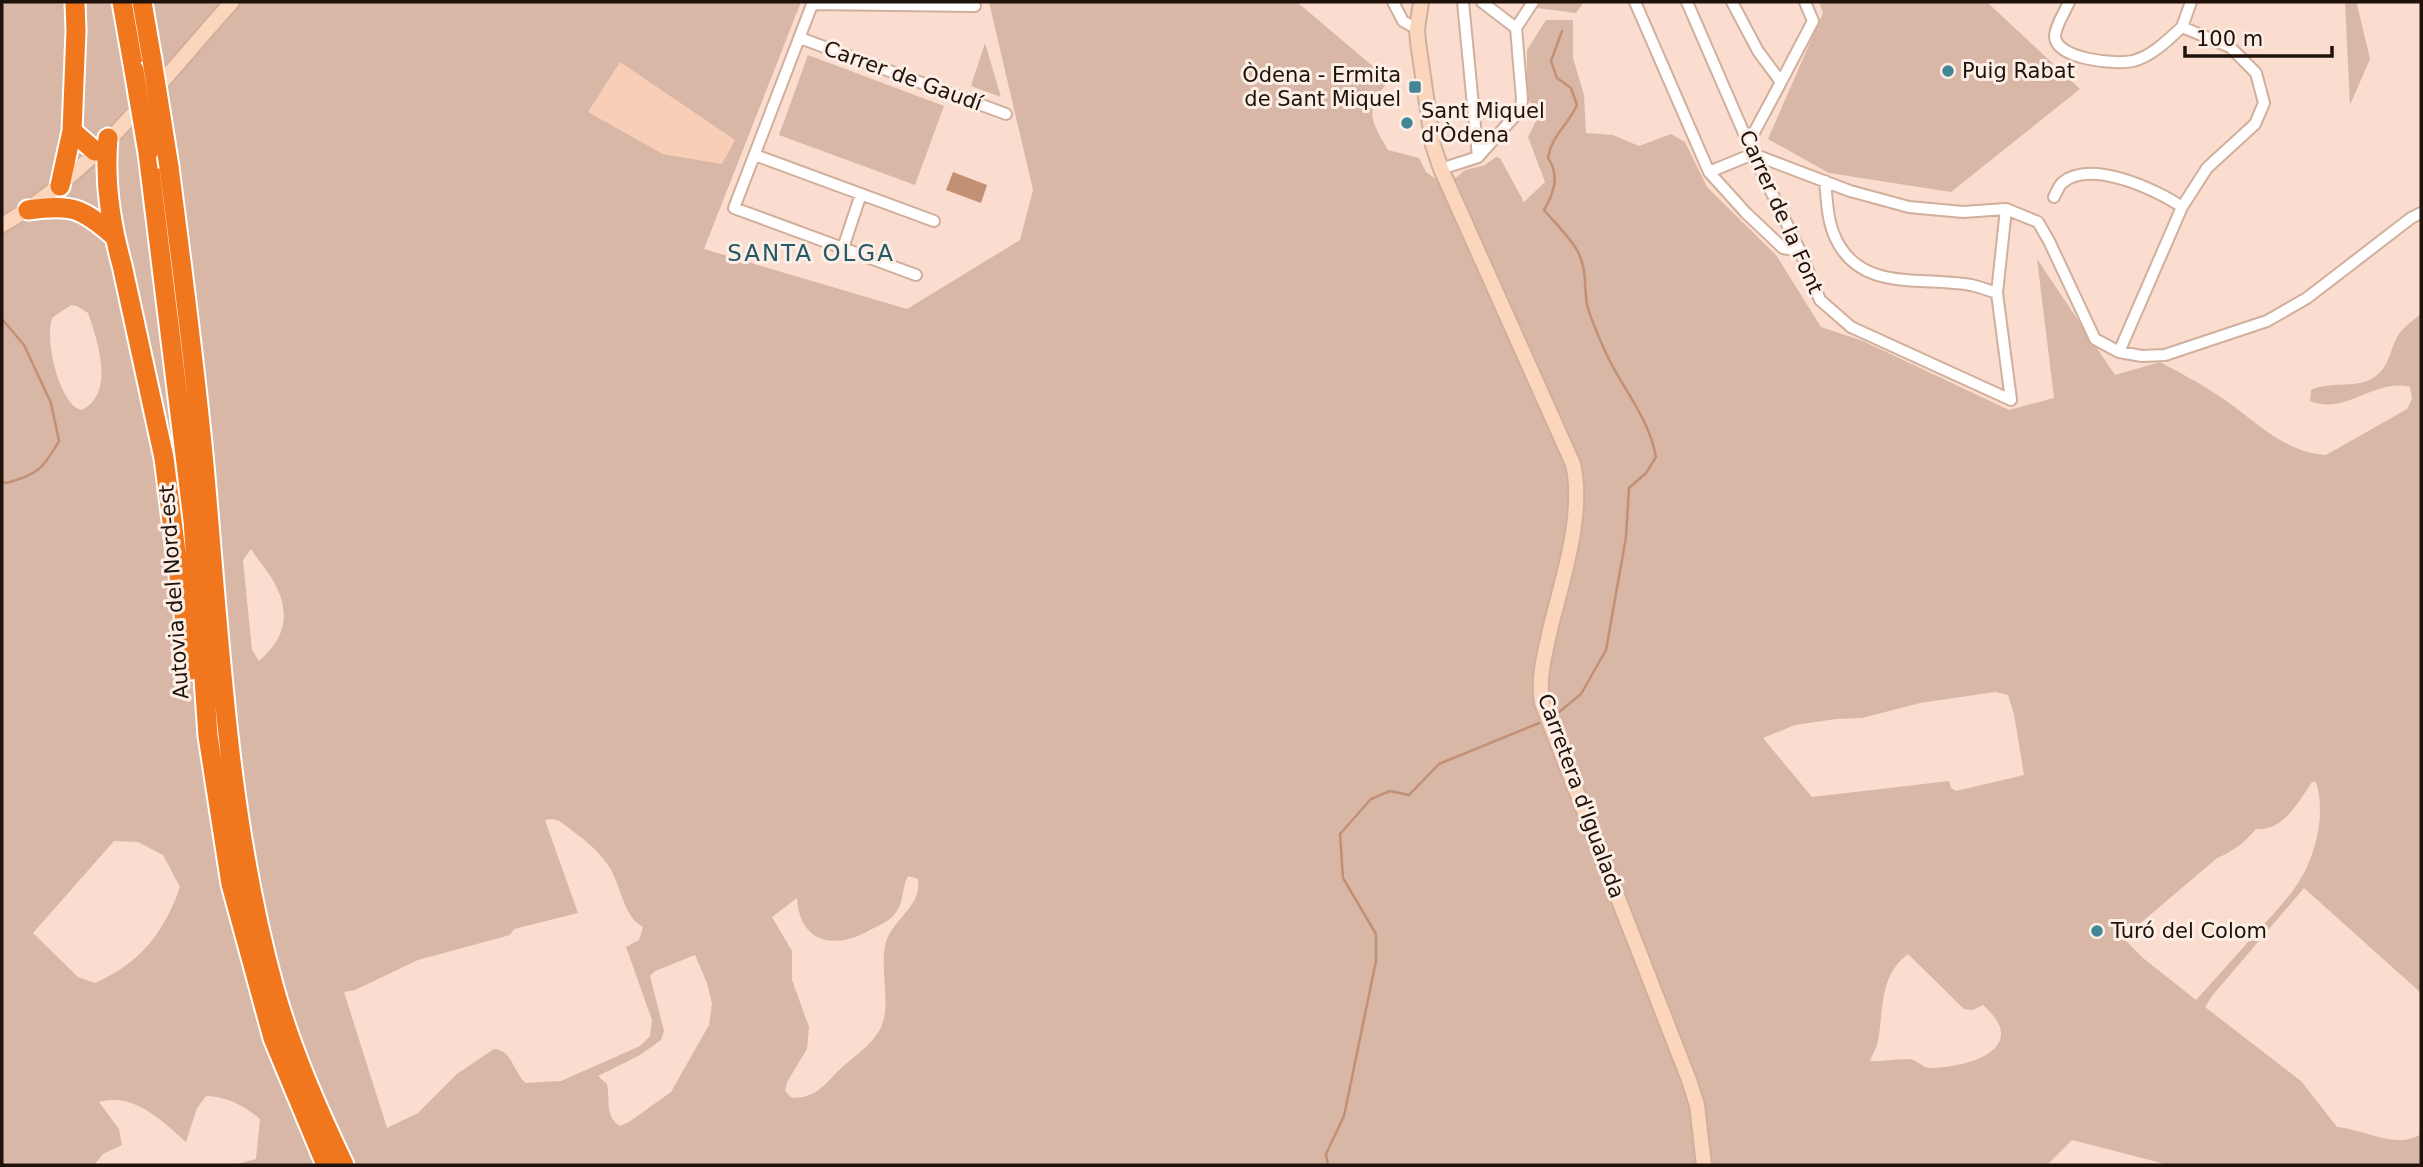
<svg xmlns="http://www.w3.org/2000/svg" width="2423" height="1167" viewBox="0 0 2423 1167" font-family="'DejaVu Sans',sans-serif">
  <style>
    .built { fill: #f9ceb7 }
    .green { fill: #d8b7a6; fill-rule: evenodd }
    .water { fill: #c29075 }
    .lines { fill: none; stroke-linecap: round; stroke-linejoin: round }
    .stream { stroke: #c29075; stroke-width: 2.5 }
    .street-casing { stroke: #d1af9c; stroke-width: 14 }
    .secondary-casing { stroke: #d1af9c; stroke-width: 18 }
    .highway-casing { stroke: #fff; stroke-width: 23 }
    .street { stroke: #fff; stroke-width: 10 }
    .secondary { stroke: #fbd6bc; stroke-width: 14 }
    .highway { stroke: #f1771f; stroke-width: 19 }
    .highway-bridge-casing { stroke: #fff; stroke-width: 23; stroke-linecap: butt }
    .highway-bridge { stroke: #f1771f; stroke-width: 19 }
    .poi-dot { fill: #438696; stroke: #fdeee6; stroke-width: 2.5 }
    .labels { text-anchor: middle; stroke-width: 6; stroke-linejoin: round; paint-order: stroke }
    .poi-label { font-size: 21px; fill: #1e120b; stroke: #fdeee6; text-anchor: start }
    .street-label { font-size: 21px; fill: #1e120b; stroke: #fdeee6 }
    .neighbourhood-label { font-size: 23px; letter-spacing: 2px; fill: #235a66; stroke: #fdeee6 }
  </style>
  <rect width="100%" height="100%" fill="#faddce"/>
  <path class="built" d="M 620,62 L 736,140 L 722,164 L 663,154 L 587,112 Z"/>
  <path class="green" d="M 2,2 L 801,2 L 704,249 L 907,309 L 1020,240 L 1033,190 L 989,2 L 1297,2 L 1389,80 C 1365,112 1369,117 1388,150 L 1419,158 L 1426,172 L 1440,182 L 1457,177 L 1465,170 L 1485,165 L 1496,157 L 1500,158 L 1524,202 L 1545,182 L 1528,137 L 1539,115 L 1527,98 L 1527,50 L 1546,20 L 1573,20 L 1573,58 L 1584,95 L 1586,133 L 1613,135 L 1639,146 L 1671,134 L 1685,142 L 1707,187 L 1776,255 L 1821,327 L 1863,341 L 2009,410 L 2054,398 L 2037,259 L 2115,375 L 2160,362 C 2180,373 2202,384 2222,398 C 2255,420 2284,453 2326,455 L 2407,409 L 2412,399 L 2410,387 C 2374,378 2346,416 2310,401 L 2311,390 C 2333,380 2357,390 2376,376 C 2389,366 2390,351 2397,337 C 2403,327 2412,321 2421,314 L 2421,993 L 2304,888 L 2212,996 L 2205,1007 L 2301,1081 L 2337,1127 C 2364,1129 2396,1150 2421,1134 L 2421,1165 L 2169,1165 L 2072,1140 L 2047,1165 L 233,1165 L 256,1159 L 260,1119 C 243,1105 228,1097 206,1096 L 197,1108 L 186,1142 C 161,1120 134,1092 99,1102 L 119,1129 L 122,1145 L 103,1154 L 94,1165 L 2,1165 ZM 620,62 L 735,140 L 722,164 L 663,154 L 588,112 ZM 71,305 L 77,306 L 88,313 C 97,339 116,393 82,410 C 59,407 43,334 53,317 ZM 251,549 C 257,559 265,567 271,577 C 291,610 288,636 259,661 L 252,650 L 243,560 ZM 1995,692 L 2008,695 L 2014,714 L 2024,775 L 1956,791 L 1951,788 L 1949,781 L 1812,797 L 1763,738 L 1795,725 L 1836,719 L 1862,718 L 1920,703 ZM 2312,782 L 2316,782 C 2324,807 2319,838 2309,862 C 2299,888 2276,911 2258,931 C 2237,954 2217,977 2196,1000 L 2143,958 L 2123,938 L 2217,858 C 2233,852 2245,842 2256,829 C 2283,832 2299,801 2312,782 ZM 552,819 L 559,821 C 577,834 595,846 608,865 C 621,884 623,917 643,927 L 639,940 L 626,947 L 652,1020 L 650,1036 L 640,1046 L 561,1081 L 526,1083 C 513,1073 513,1050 494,1049 L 457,1074 L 418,1113 L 387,1128 L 344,992 L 355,990 L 418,960 L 510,935 L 514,929 L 578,913 L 545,820 ZM 114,841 L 138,842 L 163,855 L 180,887 C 164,933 140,963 95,983 L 78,977 L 33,933 ZM 908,876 L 918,879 C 922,905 896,917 887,939 C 877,967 894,1006 879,1031 C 868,1049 851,1058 837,1072 C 823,1087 814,1098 792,1098 L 785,1091 L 787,1082 L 807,1049 L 809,1027 L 792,980 L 792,951 L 772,917 L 797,898 C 800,944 835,950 870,930 C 878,926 887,922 893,916 C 905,904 901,889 908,876 ZM 1908,954 L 1964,1009 L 1973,1010 L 1983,1005 C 2032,1048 1970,1067 1932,1068 C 1922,1069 1918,1059 1908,1059 C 1895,1059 1882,1062 1870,1061 C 1872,1055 1877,1048 1878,1041 C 1884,1008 1879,976 1908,954 ZM 695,955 L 707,983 L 712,1004 L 709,1025 L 671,1092 L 629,1122 L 620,1126 C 605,1117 610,1100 607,1084 L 598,1076 L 640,1055 L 661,1040 L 664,1031 L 650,976 L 655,971 Z
    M 1541,2 L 1584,2 L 1576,13 L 1537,8 Z
    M 1819,2 L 1987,2 L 2080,89 L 1951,192 L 1829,173 L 1768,139 L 1823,13 Z
    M 2345,2 L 2359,2 L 2357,4 L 2370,59 L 2350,105 Z
    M 985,43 L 1001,97 L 971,86 Z
    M 808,55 L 944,106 L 915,185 L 779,135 Z"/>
  <path class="water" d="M 953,172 L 987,185 L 981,203 L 946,190 Z"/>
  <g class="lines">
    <path class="stream" d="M 2,319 L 24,345 L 51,403 L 59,441 C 43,469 37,475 6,483 L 2,482
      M 1553,717 L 1581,694 L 1606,650 L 1626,537 L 1629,488 L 1646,473 L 1656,457 C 1649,417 1621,387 1605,351 C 1599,337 1591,320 1587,305 C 1584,287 1587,269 1578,252 C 1570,237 1555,223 1544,210 C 1554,193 1560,175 1548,158 C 1551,136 1568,125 1577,105 L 1571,88 L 1557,78 L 1551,61 L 1562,31
      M 1328,1165 L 1326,1154 L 1344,1116 L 1376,961 L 1376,934 L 1343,878 L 1340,834 L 1371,799 L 1390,791 L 1409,795 L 1439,764 L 1544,721"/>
    <g class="street-casing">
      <path id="street" d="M 813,2 L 734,208 L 916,275
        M 1393,2 L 1403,21 L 1417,29
        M 1463,2 L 1478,157
        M 1482,2 L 1516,28
        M 1635,2 L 1709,172 L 1746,213 L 1783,248 L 1800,251
        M 1687,2 L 1753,154 L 1800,251 L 1820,300 L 1851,327 L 2011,400
        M 1732,2 L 1758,51 L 1781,82 L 1749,142
        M 2069,2 C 2065,12 2055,26 2055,37 C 2057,59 2115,65 2133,61 C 2152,56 2168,40 2182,27
        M 813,4 L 975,6
        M 800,38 L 1006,114
        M 1781,82 L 1813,21 L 1805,2
        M 755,155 L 934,221
        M 1441,169 L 1478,157 L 1521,109 L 1522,99 L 1516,28 L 1533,2
        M 1709,172 L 1753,154 L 1850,191 L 1909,207 L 1963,212 L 2006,209 L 2038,222 L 2049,241 L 2095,339 L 2119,352 L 2142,356 L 2165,355 L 2267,321 L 2307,298 L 2411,218 L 2421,213
        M 1825,181 C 1827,200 1827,221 1836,239 C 1861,293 1924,276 1971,285 C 1980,287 1988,290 1997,293
        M 2054,197 C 2056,193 2059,186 2062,183 C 2090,158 2157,190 2182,207
        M 2006,209 L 1997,293 L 2011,400
        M 843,248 L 861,194
        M 2119,352 L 2182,207 L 2207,168 L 2255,124 L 2264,103 L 2256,73 L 2230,47 L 2182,27 L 2191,2"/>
    </g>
    <g class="secondary-casing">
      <path id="secondary" d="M 1421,2 L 1417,29 L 1418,42 L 1433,145 L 1441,169 L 1573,464 C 1585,516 1561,583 1549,634 C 1544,658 1538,679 1542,703 L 1689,1080 L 1697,1105 L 1704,1165
        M 2,225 C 95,172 161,80 232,2"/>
    </g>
    <g class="highway-casing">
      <path id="highway" d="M 122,2 L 134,70
        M 142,2 L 152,60
        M 72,131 L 95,151
        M 108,138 C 104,182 110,222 122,265 L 164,458 L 191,670
        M 148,153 L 193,520 L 208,736 L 231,884 L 273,1038 L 326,1165
        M 169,167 C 182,270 196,373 205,476 C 220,648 228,822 274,988 C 291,1049 317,1108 344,1165
        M 60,186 L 72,131 L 76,31 L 75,2
        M 28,210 C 71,204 81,207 114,236"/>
    </g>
    <use href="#street" class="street"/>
    <use href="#secondary" class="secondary"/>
    <use href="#highway" class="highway"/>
    <g class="highway-bridge-casing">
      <path id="highway-bridge" d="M 152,60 L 169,167
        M 134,70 L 148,153"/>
    </g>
    <use href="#highway-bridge" class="highway-bridge"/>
  </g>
  <g class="poi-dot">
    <circle cx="1948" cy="71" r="7"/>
    <rect x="1408" y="80" width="14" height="14" rx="3.5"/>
    <circle cx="1407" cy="123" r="7"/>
    <circle cx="2097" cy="931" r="7"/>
  </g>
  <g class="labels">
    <g class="poi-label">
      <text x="1962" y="78">Puig Rabat</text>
      <text x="1401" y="82" text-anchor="end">Òdena - Ermita<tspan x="1401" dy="24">de Sant Miquel</tspan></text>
      <text x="1421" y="118">Sant Miquel<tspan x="1421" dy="24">d'Òdena</tspan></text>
      <text x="2111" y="938">Turó del Colom</text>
    </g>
    <g class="street-label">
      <text transform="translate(903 76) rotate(20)" y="7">Carrer de Gaudí</text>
      <text transform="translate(1781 212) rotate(66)" y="7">Carrer de la Font</text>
      <text transform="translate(174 592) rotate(-94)" y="7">Autovia del Nord-est</text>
      <text transform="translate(1581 796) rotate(70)" y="7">Carretera d'Igualada</text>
    </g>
    <g class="neighbourhood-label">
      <text x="811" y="261">SANTA OLGA</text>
    </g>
  </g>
  <rect width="2423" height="1167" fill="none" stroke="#1e120b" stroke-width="7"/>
  <path d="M2185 46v10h147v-10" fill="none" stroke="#1e120b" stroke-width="3.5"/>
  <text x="2196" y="46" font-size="21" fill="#1e120b" stroke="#fdeee6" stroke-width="5" paint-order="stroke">100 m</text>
</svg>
